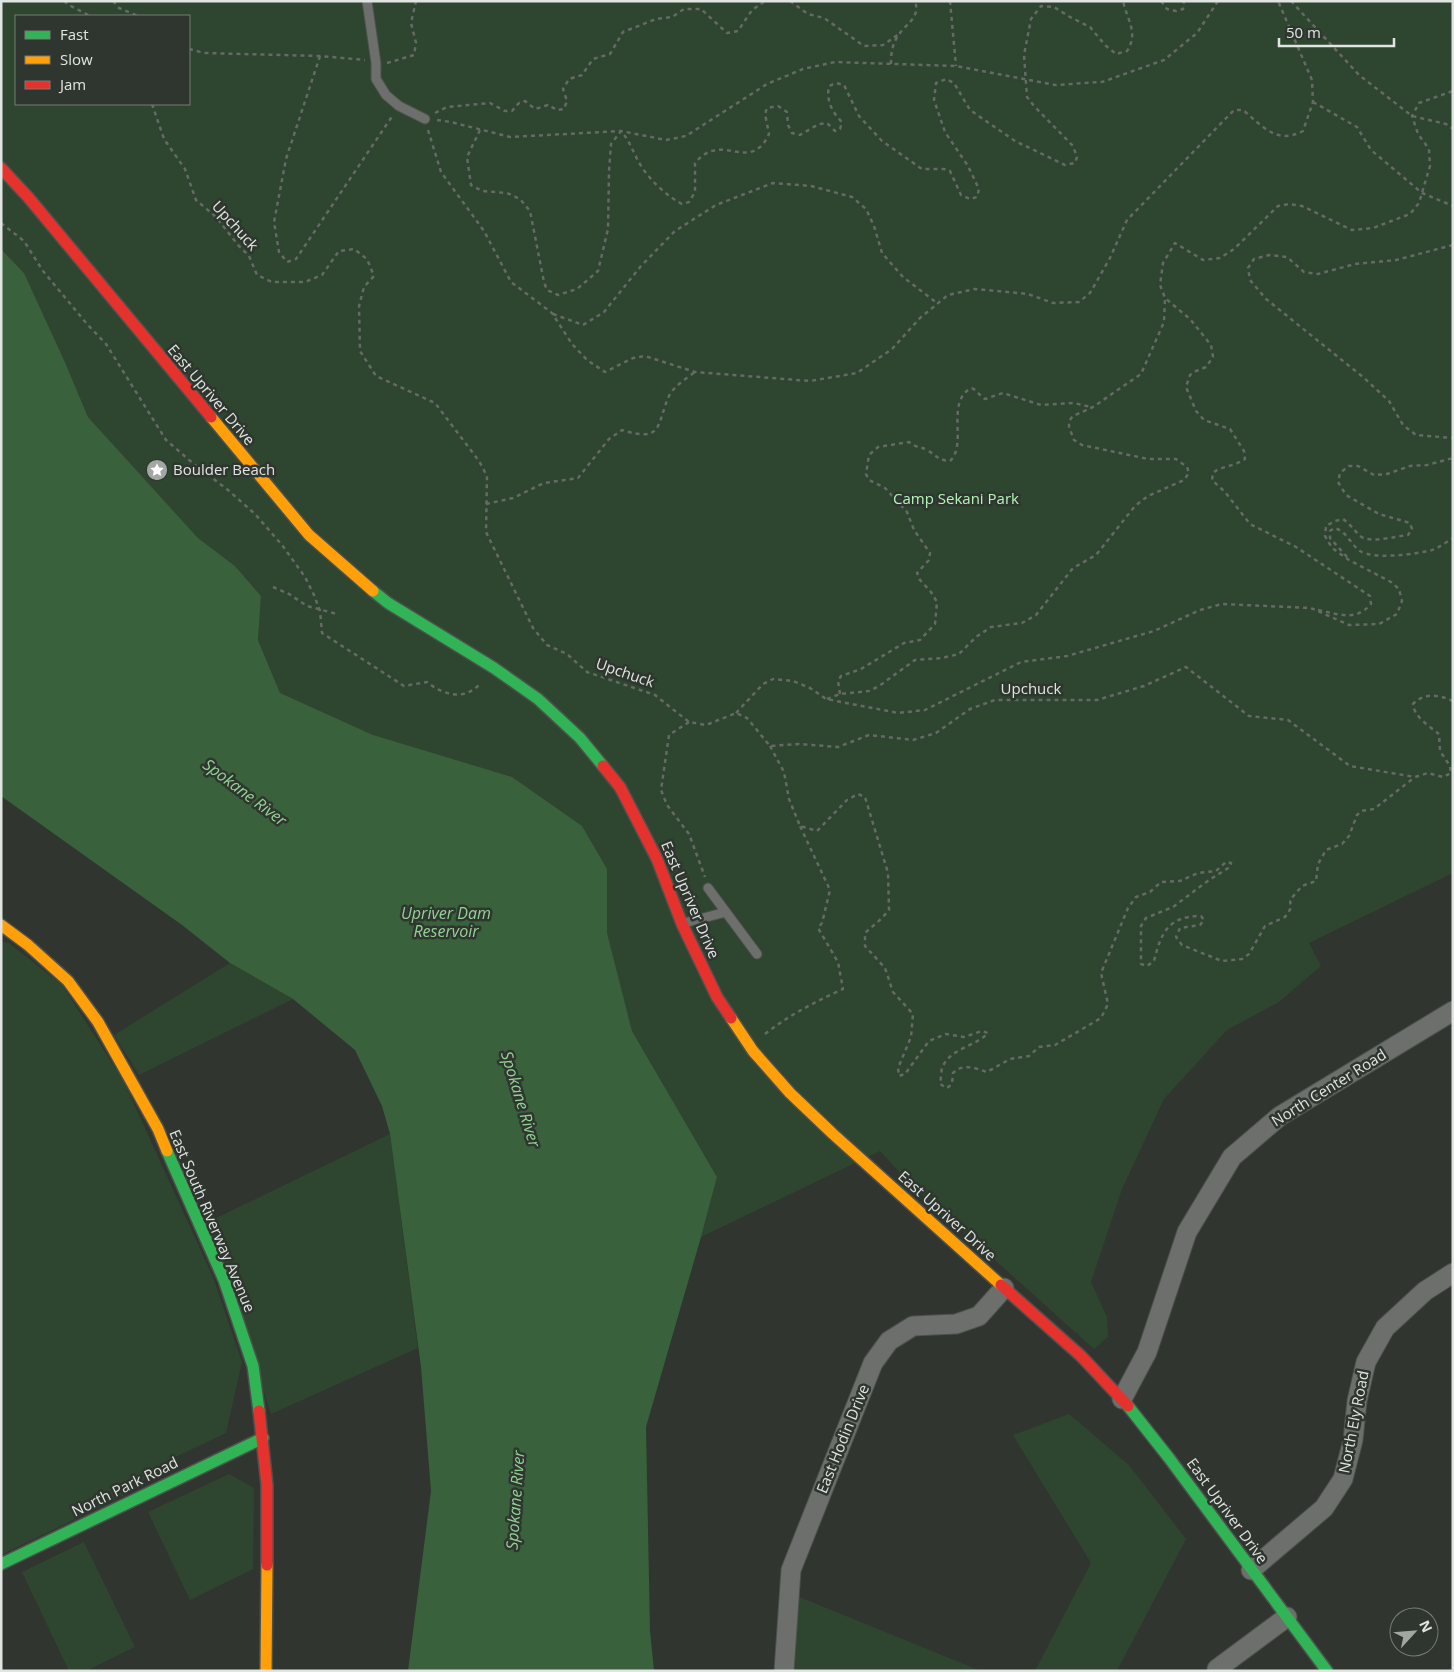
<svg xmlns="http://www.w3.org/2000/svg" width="1454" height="1672" viewBox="0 0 1454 1672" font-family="'Open Sans',sans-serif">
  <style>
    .green { fill: #2e452f; fill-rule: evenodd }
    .water { fill: #39613c }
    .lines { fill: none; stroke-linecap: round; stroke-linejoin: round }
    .lane-casing { stroke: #4d514d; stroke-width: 11 }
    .street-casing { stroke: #4d514d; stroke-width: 21 }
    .fast-casing { stroke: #4d514d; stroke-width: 14 }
    .slow-casing { stroke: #4d514d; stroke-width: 14 }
    .jam-casing { stroke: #4d514d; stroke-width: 14 }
    .path { stroke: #666a66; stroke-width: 2.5; stroke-dasharray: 4 4; stroke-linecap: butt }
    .lane { stroke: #6c6f6c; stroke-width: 9 }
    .street { stroke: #6c6f6c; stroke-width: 19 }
    .fast { stroke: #30b455; stroke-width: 11 }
    .slow { stroke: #ff9f0a; stroke-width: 11 }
    .jam { stroke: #e5322d; stroke-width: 11 }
    .labels { text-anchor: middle; stroke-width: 5; stroke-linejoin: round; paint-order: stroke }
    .street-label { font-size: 15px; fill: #e1e5e1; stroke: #2f362f }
    .poi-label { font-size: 15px; fill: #e1e5e1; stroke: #2f362f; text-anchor: start }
    .park-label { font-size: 15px; fill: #b3f6b6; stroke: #2f362f }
    .water-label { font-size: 16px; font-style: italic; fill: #92d395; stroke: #2f362f }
  </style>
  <rect width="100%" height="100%" fill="#303530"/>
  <path class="green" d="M 1,1 L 1453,1 L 1453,873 L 1309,943 L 1321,966 L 1279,1002 L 1227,1030 L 1164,1099 L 1122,1189 L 1091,1282 L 1107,1317 L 1108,1337 L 1094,1349 L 910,1184 L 880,1151 L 701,1237 L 717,1177 L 632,1031 L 606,933 L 607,869 L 373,735 L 280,694 L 258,640 L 261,596 L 235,566 L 198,538 L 88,417 L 64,360 L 24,273 L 1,249 ZM 16,16 L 189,16 L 189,104 L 16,104 Z
    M 1,942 L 9,943 L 62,985 L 123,1080 L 213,1277 L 242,1362 L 226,1433 L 163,1463 L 131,1492 L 1,1555 Z
    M 230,963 L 293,999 L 139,1075 L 114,1035 Z
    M 390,1134 L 418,1348 L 271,1414 L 208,1222 Z
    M 1069,1414 L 1129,1465 L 1186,1539 L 1117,1671 L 1035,1671 L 1091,1563 L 1013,1435 Z
    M 229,1474 L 254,1488 L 253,1569 L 190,1600 L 148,1512 Z
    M 84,1542 L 135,1647 L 86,1671 L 69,1671 L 22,1572 Z
    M 797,1596 L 981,1671 L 792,1671 Z"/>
  <path class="water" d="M 1,249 L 24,273 L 64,360 L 88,417 L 198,538 L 235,566 L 261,596 L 258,640 L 280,693 L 373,735 L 512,777 L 582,826 L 607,869 L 607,933 L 632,1031 L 717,1177 L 701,1237 L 646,1427 L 650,1631 L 654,1671 L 408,1671 L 431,1491 L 421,1367 L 390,1134 L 382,1106 L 355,1050 L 293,999 L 230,963 L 182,925 L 1,796 Z"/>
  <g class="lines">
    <g class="lane-casing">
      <path id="lane" d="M 367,1 L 376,63 L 376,79 L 386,95 L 399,106 L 425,119
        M 708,888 L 757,954
        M 684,923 L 726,912"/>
    </g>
    <g class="street-casing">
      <path id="street" d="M 1122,1399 L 1147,1352 L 1187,1232 L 1232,1157 L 1280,1116 L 1453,1011
        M 1251,1570 L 1324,1508 L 1343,1479 L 1353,1440 L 1357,1401 L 1366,1362 L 1385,1328 L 1425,1291 L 1453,1273
        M 1217,1669 L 1287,1617
        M 784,1671 L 791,1570 L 873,1363 L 889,1341 L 913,1326 L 956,1324 L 979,1316 L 1004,1288"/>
    </g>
    <g class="fast-casing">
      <path id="fast" d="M 373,591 L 388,603 L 494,668 L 538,699 L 580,738 L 603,766
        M 167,1151 L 224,1280 L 253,1366 L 259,1411
        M 1128,1406 L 1169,1458 L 1327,1671
        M 1,1564 L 263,1438"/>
    </g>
    <g class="slow-casing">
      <path id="slow" d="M 211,417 L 309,535 L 373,591
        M 1,925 L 28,945 L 68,981 L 98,1022 L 158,1129 L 167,1151
        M 731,1018 L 753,1051 L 790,1093 L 833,1134 L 1001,1285
        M 266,1671 L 267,1565"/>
    </g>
    <g class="jam-casing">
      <path id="jam" d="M 1,168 L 28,197 L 211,417
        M 603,766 L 620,787 L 657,859 L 682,924 L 717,997 L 731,1018
        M 1001,1285 L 1081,1356 L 1128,1406
        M 259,1411 L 267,1485 L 267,1565"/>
    </g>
    <path class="path" d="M 64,1 L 69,5 L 90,16
      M 113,1 L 119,8 L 138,16
      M 790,1 L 808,14 L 824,18 L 864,46 L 883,45 L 899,34
      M 950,1 L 956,66
      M 1161,1 L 1167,9 L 1176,11 L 1183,9 L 1184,1
      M 1291,1 L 1359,75 L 1412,116 L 1446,124 L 1453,129
      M 189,49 L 204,53 L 320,56 L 365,60
      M 320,56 L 286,159 L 274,222 L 279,252 L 287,262 L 296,259 L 393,115
      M 387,63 L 414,55 L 416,43 L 411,23 L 416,1
      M 891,64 C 891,53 892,45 898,36 C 905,24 921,18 915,1
      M 1313,102 L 1357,127 L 1371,150 L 1422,193 L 1453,206
      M 152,104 L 164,139 L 185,169 L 196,200 L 216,217 L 238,245 L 249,256 L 257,275 L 272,282 L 305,282 L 322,275 L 339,251 L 354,249 L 367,259 L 374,276 L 364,287 L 359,306 L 360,351 L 376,376 L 435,403 L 479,461 L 487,476 L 486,532 L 533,628 L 547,645 L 567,654 L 587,672 L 655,695 L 689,722 L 706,725 L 736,713 L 747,718 L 770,746 L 799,744 L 838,747 L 869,735 L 913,740 L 936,733 L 970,709 L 995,700 L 1097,700 L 1144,686 L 1186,667 L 1249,716 L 1288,720 L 1350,766 L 1415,777 L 1428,773 L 1443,777 L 1451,773 L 1450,766 L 1440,751 L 1439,734 C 1429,726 1414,717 1413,704 C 1425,692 1439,695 1453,701
      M 435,113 L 447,107 L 490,103 L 505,111 L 512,111 L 519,103 L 525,101 L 535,109 L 548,105 L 557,110 L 564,109 L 567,101 L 563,89 L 569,79 L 582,75 L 593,59 L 610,54 L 623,32 L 656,19 L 672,17 L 684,9 L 701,9 L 727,33 L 738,31 L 752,10 L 765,1
      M 437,120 L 451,122 L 510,137 L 621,131 L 666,140 L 686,136 L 767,84 L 803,69 L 835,62 L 956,66 L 1055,85 L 1102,82 L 1164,60 L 1197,33 L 1218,1
      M 428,130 L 441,172 L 484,231 L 511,282 L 552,313 L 572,344 L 587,360 L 605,372 L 633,358 L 645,356 L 695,372 L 810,381 L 857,373 L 892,349 L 920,318 L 948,295 L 975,289 L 1028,294 L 1053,303 L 1079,302 L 1090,293 L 1110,258 L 1127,220 L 1234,110 L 1243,110 C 1262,126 1277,145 1303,131 L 1313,102 L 1312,80 L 1278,1
      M 480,130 L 467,157 L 471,185 L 482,191 L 507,193 L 520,199 L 530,211 L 544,282 L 547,290 L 558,295 L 577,289 L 598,271 L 608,229 L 609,171 L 611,144 L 621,131 C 631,142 634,156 643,169 C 653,183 667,196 682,204 L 689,202 L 695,192 L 695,163 C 720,134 740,164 760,147 C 764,144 767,138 769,134 L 765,114 L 767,108 L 778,106 L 787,112 L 788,125 L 792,133 L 800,135 L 819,124 L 827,123 L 835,131 L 840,129 L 842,122 C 832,112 826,101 829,86 L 836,83 L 844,85 L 859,116 L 882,141 L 922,169 L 944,169 L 950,171 L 961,195 L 970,199 L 977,197 L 979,189 L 968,166 L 945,132 L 934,100 L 936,83 L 946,79 L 954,83 L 970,110 L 1015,141 L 1065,165 L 1075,163 L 1077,157 L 1073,146 L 1034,106 L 1027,97 L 1024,55 L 1031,19 L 1041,6 L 1054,7 L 1070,17 L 1090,27 L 1105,45 L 1116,54 L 1127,51 C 1139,33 1127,20 1123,1
      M 1,223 L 24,241 L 43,271 L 87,324 L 106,344 L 166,440 L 195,465 L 228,490 L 255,514 L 282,545 L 305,577 L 314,595 L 320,611 L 322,633 L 404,686 L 427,682 C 443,695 464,701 480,684
      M 1453,245 L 1396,260 L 1355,264 L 1318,274 L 1304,272 L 1287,257 L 1269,255 L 1254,259 L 1248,268 L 1250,280 L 1266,299 L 1363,377 L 1389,401 L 1403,425 L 1416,435 L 1453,438
      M 553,314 L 583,325 L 604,312 L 641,266 L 675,231 L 716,205 L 773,183 L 811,186 L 852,197 L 866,209 L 874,226 L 882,253 L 903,277 L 937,303
      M 486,504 L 513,498 L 544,483 L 578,478 L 609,439 L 622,430 C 664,443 656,425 669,396 C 673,387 687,378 695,372
      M 1347,557 L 1330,538 L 1330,531 L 1334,528 C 1347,531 1350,544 1360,551 C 1374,560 1417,554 1432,550 C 1439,548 1446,542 1453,538
      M 273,587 L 289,594 L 307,606 L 337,614
      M 1318,610 C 1339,614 1355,622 1371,604 L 1370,596 L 1296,547 L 1250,524 L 1225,492 L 1212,480 L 1213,473 C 1220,466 1234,467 1245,459 L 1244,451 L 1230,429 L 1204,420 L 1196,411 L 1186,387 L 1190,375 L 1196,371 L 1206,367 L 1213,357 L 1211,345 L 1190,319 L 1165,298 L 1160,285 L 1163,263 L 1175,243 L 1203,260 L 1220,258 L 1234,249 L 1278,206 L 1289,204 L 1302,206 L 1352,230 L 1373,228 L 1410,214 L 1419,203 L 1430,166 L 1429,149 L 1418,134 L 1412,116 L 1419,103 L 1453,91
      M 840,694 L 838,681 L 841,676 L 861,669 L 904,643 L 920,640 L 935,624 L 937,602 L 931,592 L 920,580 L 917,573 L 929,560 L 930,553 L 914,530 L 907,512 L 885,488 L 869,480 L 866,474 L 869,455 L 878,447 L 909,442 C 918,449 920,446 927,450 C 937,456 938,460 950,461 C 968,444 945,403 971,388 C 978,390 979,396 985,399 L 1003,393 L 1041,405 L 1074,403 L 1091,407
      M 827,699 L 840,694 L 869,691 L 879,686 L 915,660 L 942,658 L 959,654 L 976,637 L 991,627 L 1022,623 L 1036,615 L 1073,568 L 1096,555 L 1135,506 L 1148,496 L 1184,480 L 1189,473 L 1187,467 L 1176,459 L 1148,459 L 1082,445 L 1074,440 L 1069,427 L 1069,421 L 1073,416 L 1093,407 L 1141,374 L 1164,322 L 1165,298
      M 736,713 L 763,684 L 773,679 L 793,681 L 810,688 L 826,699 L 898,713 L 925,710 L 1021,662 L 1067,656 L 1154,631 L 1200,610 L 1222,604 L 1311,608 L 1349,625 L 1379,624 L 1397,614 L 1402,601 L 1399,589 L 1391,582 L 1349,560 L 1332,548 L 1325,536 L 1326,526 L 1335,521 L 1343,519 C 1350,524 1354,530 1360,536 C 1370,544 1396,536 1408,535 L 1412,529 L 1410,523 L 1379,514 L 1346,495 L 1338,482 L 1340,473 L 1349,466 L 1358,466 L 1374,475 L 1387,474 L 1410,466 L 1427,465 L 1453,458
      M 689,722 L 669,735 L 661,790 L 667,805 L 689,834 L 705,877
      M 770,746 L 784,772 L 789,799 L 800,826 L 817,831 L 847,800 L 858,794 L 865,797 L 888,873 L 889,910 L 882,918 L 865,933 L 865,946 L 885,968 L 893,992 L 913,1014 L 911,1037 L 898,1068 L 899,1076 L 905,1074 L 929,1041 L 946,1034 L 964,1037 L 982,1031 L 988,1033 C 975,1047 950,1048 942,1068 C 941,1073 941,1079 940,1084 L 947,1088 L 952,1084 L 953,1073 C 963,1063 975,1068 987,1072 L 1010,1059 L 1029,1056 L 1039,1047 L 1055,1045 L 1101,1018 L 1108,1004 L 1101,973 L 1128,908 L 1136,897 L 1150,892 L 1161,882 L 1180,881 L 1198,873 L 1216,871 L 1226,862 L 1231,863 L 1230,867 L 1209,880 L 1173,907 L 1146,918 L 1141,926 L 1141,964 L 1147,966 L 1154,961 C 1161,933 1168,916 1201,916 L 1204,920 L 1200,925 L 1180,928 L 1176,937 L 1182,945 L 1222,961 L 1242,959 L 1249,954 L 1265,926 L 1285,917 L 1291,908 L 1290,900 L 1302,886 L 1316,881 L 1318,864 L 1326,850 L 1342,844 L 1349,836 L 1357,815 L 1361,811 L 1374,809 L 1415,777
      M 765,1034 C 789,1015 815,1002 843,989 L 838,962 L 818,928 L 822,923 L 830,890 L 800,826"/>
    <use href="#lane" class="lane"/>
    <use href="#street" class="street"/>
    <use href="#fast" class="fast"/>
    <use href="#slow" class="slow"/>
    <use href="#jam" class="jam"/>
  </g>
  <defs>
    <g id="sight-disc" transform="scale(1.125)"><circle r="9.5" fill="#a3a7a3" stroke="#2f362f"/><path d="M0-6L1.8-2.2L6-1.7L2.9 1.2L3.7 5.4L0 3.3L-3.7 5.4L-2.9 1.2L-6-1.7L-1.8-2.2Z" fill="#fff"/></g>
  </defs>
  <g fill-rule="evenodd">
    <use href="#sight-disc" x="157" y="470"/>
  </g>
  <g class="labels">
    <g class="street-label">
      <text transform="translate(235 226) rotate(48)" y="5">Upchuck</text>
      <text transform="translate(211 395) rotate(50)" y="5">East Upriver Drive</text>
      <text transform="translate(625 673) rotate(19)" y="5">Upchuck</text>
      <text x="1031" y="694">Upchuck</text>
      <text transform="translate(690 900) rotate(67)" y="5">East Upriver Drive</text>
      <text transform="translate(1329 1088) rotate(-32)" y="5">North Center Road</text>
      <text transform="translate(947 1216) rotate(42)" y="5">East Upriver Drive</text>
      <text transform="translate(212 1221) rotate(67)" y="5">East South Riverway Avenue</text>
      <text transform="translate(1354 1422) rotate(-79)" y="5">North Ely Road</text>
      <text transform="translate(843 1439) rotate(-68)" y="5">East Hodin Drive</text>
      <text transform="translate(125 1487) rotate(-26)" y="5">North Park Road</text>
      <text transform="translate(1227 1511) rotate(54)" y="5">East Upriver Drive</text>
    </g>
    <g class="poi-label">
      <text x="173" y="475">Boulder Beach</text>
    </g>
    <g class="park-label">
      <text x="956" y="504">Camp Sekani Park</text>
    </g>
    <g class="water-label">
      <text transform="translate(245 792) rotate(37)" y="6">Spokane River</text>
      <text x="446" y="919">Upriver Dam<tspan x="446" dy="18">Reservoir</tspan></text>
      <text transform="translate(521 1099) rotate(73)" y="6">Spokane River</text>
      <text transform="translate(515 1500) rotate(-86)" y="6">Spokane River</text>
    </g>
  </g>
  <rect width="1454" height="1672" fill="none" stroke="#e1e5e1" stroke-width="5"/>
  <rect x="15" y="15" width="175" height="90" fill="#2f362f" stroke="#767c76"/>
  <rect x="25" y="31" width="25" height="8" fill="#30b455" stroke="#767c76"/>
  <text x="60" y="40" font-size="15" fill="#e1e5e1">Fast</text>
  <rect x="25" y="56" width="25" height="8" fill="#ff9f0a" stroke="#767c76"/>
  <text x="60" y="65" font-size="15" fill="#e1e5e1">Slow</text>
  <rect x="25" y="81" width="25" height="8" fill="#e5322d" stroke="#767c76"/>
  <text x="60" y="90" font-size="15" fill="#e1e5e1">Jam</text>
  <g transform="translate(1414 1632) rotate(64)"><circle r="24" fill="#2f362f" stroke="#767c76"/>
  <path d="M0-4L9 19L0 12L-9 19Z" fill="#a3a7a3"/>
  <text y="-8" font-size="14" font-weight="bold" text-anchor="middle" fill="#e1e5e1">N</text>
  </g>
  <path d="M1279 38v8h115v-8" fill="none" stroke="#e1e5e1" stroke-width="2.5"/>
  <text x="1286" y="38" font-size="15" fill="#e1e5e1" stroke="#2f362f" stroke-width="4" paint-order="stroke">50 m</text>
</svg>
